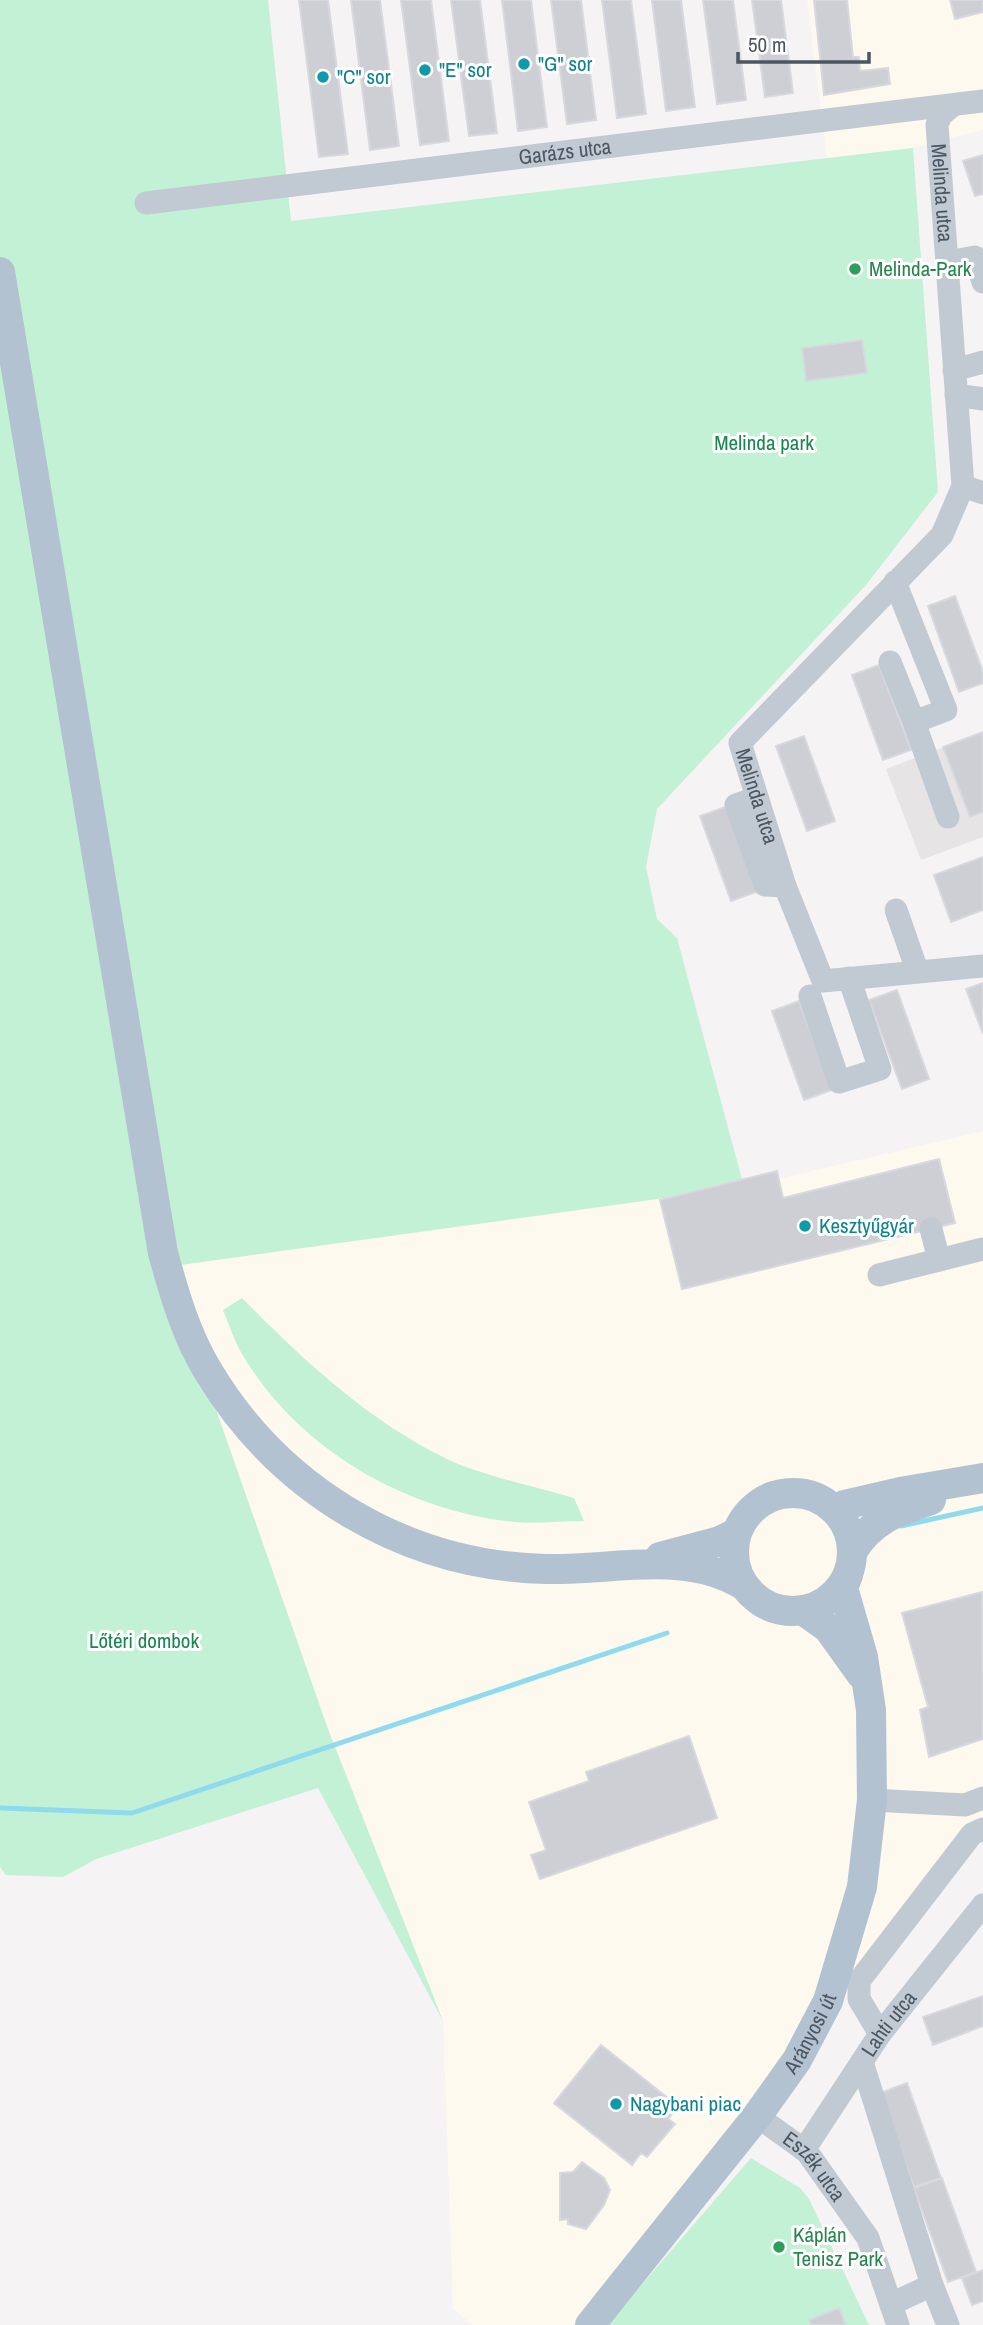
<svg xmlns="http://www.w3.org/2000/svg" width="983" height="2325" viewBox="0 0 983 2325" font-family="'Archivo Narrow',sans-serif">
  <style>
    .commercial { fill: #fdf9ef }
    .education { fill: #e6e4e5 }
    .green { fill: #c3f1d5 }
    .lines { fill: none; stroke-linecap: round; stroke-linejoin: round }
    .stream { stroke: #90daee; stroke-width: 5 }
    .building { fill: #cdcfd5; stroke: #d7d9de; stroke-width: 2 }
    .minor { stroke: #c1cad2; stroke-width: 23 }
    .major { stroke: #b3c2d1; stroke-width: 30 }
    .culture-dot { fill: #0f9aa8; stroke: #fff; stroke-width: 2.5 }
    .leisure-dot { fill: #2e9e5b; stroke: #fff; stroke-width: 2.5 }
    .labels { text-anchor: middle; stroke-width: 6; stroke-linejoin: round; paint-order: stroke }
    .culture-label { font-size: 21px; fill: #0d838f; stroke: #fff; text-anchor: start }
    .street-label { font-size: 21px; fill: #4a5661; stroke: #fff }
    .leisure-label { font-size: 21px; fill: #27864d; stroke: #fff; text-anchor: start }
    .park-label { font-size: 21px; fill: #17864f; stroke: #fff }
  </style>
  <rect width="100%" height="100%" fill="#f5f3f3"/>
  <path class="commercial" d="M 807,0 L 983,0 L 983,130 L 913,148 L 827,158 Z
    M 983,1131 L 983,1825 L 585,2325 L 473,2325 L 453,2309 L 443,2021 L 328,1729 L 166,1267 L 744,1187 Z"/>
  <path class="education" d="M 983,732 L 983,837 L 921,860 L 886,769 Z"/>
  <path class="green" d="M 0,0 L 268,0 L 291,221 L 913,148 L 938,492 L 866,585 L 657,809 L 646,867 L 657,919 L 677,938 L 744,1187 L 166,1267 L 328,1729 L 443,2021 L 318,1788 L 96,1859 L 63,1877 L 6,1875 L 0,1867 Z
    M 242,1298 C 302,1359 368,1421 447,1459 C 480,1475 537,1487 574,1498 L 584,1521 C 561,1521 537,1524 514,1522 C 405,1510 299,1450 242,1354 C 234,1341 229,1324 223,1310 Z
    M 751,2158 L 800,2188 L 809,2199 L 869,2325 L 607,2325 Z"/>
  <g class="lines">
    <path class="stream" d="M 901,1526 L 983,1508
      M 0,1808 L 132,1813 L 667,1633"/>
  </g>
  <path class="building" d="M 299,0 L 328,0 L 348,154 L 319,157 Z
    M 351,0 L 380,0 L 399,146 L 370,150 Z
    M 401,0 L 431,0 L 449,141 L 420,145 Z
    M 451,0 L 480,0 L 497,133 L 469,136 Z
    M 502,0 L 531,0 L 547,127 L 518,131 Z
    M 551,0 L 581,0 L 596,120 L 567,124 Z
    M 602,0 L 631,0 L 646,114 L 617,118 Z
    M 652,0 L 681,0 L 695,107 L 666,111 Z
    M 703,0 L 733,0 L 746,100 L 717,104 Z
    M 752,0 L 781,0 L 793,93 L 765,97 Z
    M 814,0 L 847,0 L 853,57 L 859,57 L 860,71 L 888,68 L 890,84 L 824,95 Z
    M 950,0 L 983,0 L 983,12 L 955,19 Z
    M 983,155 L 983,194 L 975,196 L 963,161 Z
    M 862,340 L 867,373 L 806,381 L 802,348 Z
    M 955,596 L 983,672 L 983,683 L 959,692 L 928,606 Z
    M 879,665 L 911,750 L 883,760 L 852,675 Z
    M 983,732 L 983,812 L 970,817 L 943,747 Z
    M 804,736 L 835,821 L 807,831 L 776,746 Z
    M 728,806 L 759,891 L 731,901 L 700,816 Z
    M 983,857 L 983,910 L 951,922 L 934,875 Z
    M 983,983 L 983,1034 L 966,989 Z
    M 897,990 L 929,1079 L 902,1089 L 869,1000 Z
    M 799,1001 L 832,1090 L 804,1100 L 772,1011 Z
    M 939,1159 L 955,1223 L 682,1289 L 660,1200 L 777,1171 L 783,1198 Z
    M 982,1592 L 983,1739 L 929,1757 L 920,1710 L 928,1707 L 902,1613 Z
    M 689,1736 L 717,1818 L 540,1879 L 531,1855 L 546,1850 L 529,1802 L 589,1781 L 586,1772 Z
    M 983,1996 L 983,2026 L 933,2045 L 923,2017 Z
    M 601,2045 L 678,2106 L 668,2119 L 675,2124 L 647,2157 L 641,2153 L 632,2165 L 554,2103 Z
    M 907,2083 L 941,2178 L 914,2187 L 880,2093 Z
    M 582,2162 L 604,2178 L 610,2190 L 604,2205 L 586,2229 L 568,2224 L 568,2219 L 560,2220 L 560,2173 L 573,2172 Z
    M 942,2178 L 976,2272 L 948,2282 L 914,2188 Z
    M 983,2270 L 983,2301 L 972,2305 L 962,2278 Z
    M 839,2308 L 846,2325 L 811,2325 L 809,2320 Z"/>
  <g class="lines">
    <g class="minor">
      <path id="s1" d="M 952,106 L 941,115 L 937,125 L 963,486 L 942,535 L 740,743 L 785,886 L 823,981 L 983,966"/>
      <path id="s2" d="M 146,203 L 983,101"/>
      <path d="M 947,262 L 975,257 L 983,282"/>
      <path d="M 954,370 L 983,362"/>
      <path d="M 956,395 L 983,399"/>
      <path d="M 963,486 L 983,493"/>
      <path d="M 890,662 L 914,722 L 946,710 L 895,582"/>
      <path d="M 914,722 L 948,817"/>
      <path d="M 757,798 L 736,805 L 765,885 L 785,886"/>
      <path d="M 896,910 L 917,970"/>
      <path d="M 810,996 L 839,1082 L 880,1069 L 849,978"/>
      <path d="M 931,1229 L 939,1260 L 983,1249"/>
      <path d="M 879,1275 L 939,1260"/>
      <path d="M 872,1800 L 965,1805 L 983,1798"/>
      <path d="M 880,2034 L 859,1999 L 859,1981 L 972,1834 L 983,1829"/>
      <path d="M 862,2062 L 932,2285 L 948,2325"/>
      <path id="s3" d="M 757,2116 L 807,2152 L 868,2238 L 898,2325"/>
      <path id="s4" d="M 804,2150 L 880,2034 L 983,1905"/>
      <path d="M 891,2304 L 932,2285"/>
    </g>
    <g class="major">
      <path d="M 0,272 L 163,1253 C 174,1293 186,1335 208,1371 C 280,1491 406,1566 546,1569 C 611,1571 684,1549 743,1585"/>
      <circle cx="793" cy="1552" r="59"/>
      <path d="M 835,1510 L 844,1505 L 900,1492 L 983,1478"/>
      <path d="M 852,1552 C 871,1520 896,1512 931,1500"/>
      <path d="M 660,1557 L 720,1541 L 736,1533"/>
      <path d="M 804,1611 L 828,1628 L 861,1674"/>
      <path id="s5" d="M 590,2325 L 757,2116 L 797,2060 L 828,2001 L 862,1887 L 872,1800 L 871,1710 L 863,1657 L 843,1588 L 848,1575"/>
    </g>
  </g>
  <g class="culture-dot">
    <circle cx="524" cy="64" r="7"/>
    <circle cx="425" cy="70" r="7"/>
    <circle cx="323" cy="77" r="7"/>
    <circle cx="805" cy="1226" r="7"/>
    <circle cx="616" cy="2104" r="7"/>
  </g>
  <g class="leisure-dot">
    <circle cx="855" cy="269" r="7"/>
    <circle cx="779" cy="2247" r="7"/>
  </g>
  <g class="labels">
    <g class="culture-label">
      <text x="538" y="71">"G" sor</text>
      <text x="439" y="77">"E" sor</text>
      <text x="337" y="84">"C" sor</text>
      <text x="819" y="1233">Kesztyűgyár</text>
      <text x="630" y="2111">Nagybani piac</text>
    </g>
    <g class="street-label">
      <text dy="7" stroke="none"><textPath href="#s2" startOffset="422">Garázs utca</textPath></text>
      <text dy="7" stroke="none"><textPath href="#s1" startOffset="93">Melinda utca</textPath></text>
      <text dy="7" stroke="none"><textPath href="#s1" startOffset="786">Melinda utca</textPath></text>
      <text dy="7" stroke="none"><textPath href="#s4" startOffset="152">Lahti utca</textPath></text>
      <text dy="7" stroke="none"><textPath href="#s5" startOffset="366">Arányosi út</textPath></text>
      <text dy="7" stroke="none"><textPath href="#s3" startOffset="77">Eszék utca</textPath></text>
    </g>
    <g class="leisure-label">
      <text x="869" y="276">Melinda-Park</text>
      <text x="793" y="2242">Káplán<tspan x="793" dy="24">Tenisz Park</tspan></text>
    </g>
    <g class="park-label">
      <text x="764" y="450">Melinda park</text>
      <text x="144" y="1648">Lőtéri dombok</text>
    </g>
  </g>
  <path d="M738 52v10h131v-10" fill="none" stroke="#4a5661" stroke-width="3.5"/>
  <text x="748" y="52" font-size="21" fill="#4a5661" stroke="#ffffff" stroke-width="5" paint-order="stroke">50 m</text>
</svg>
